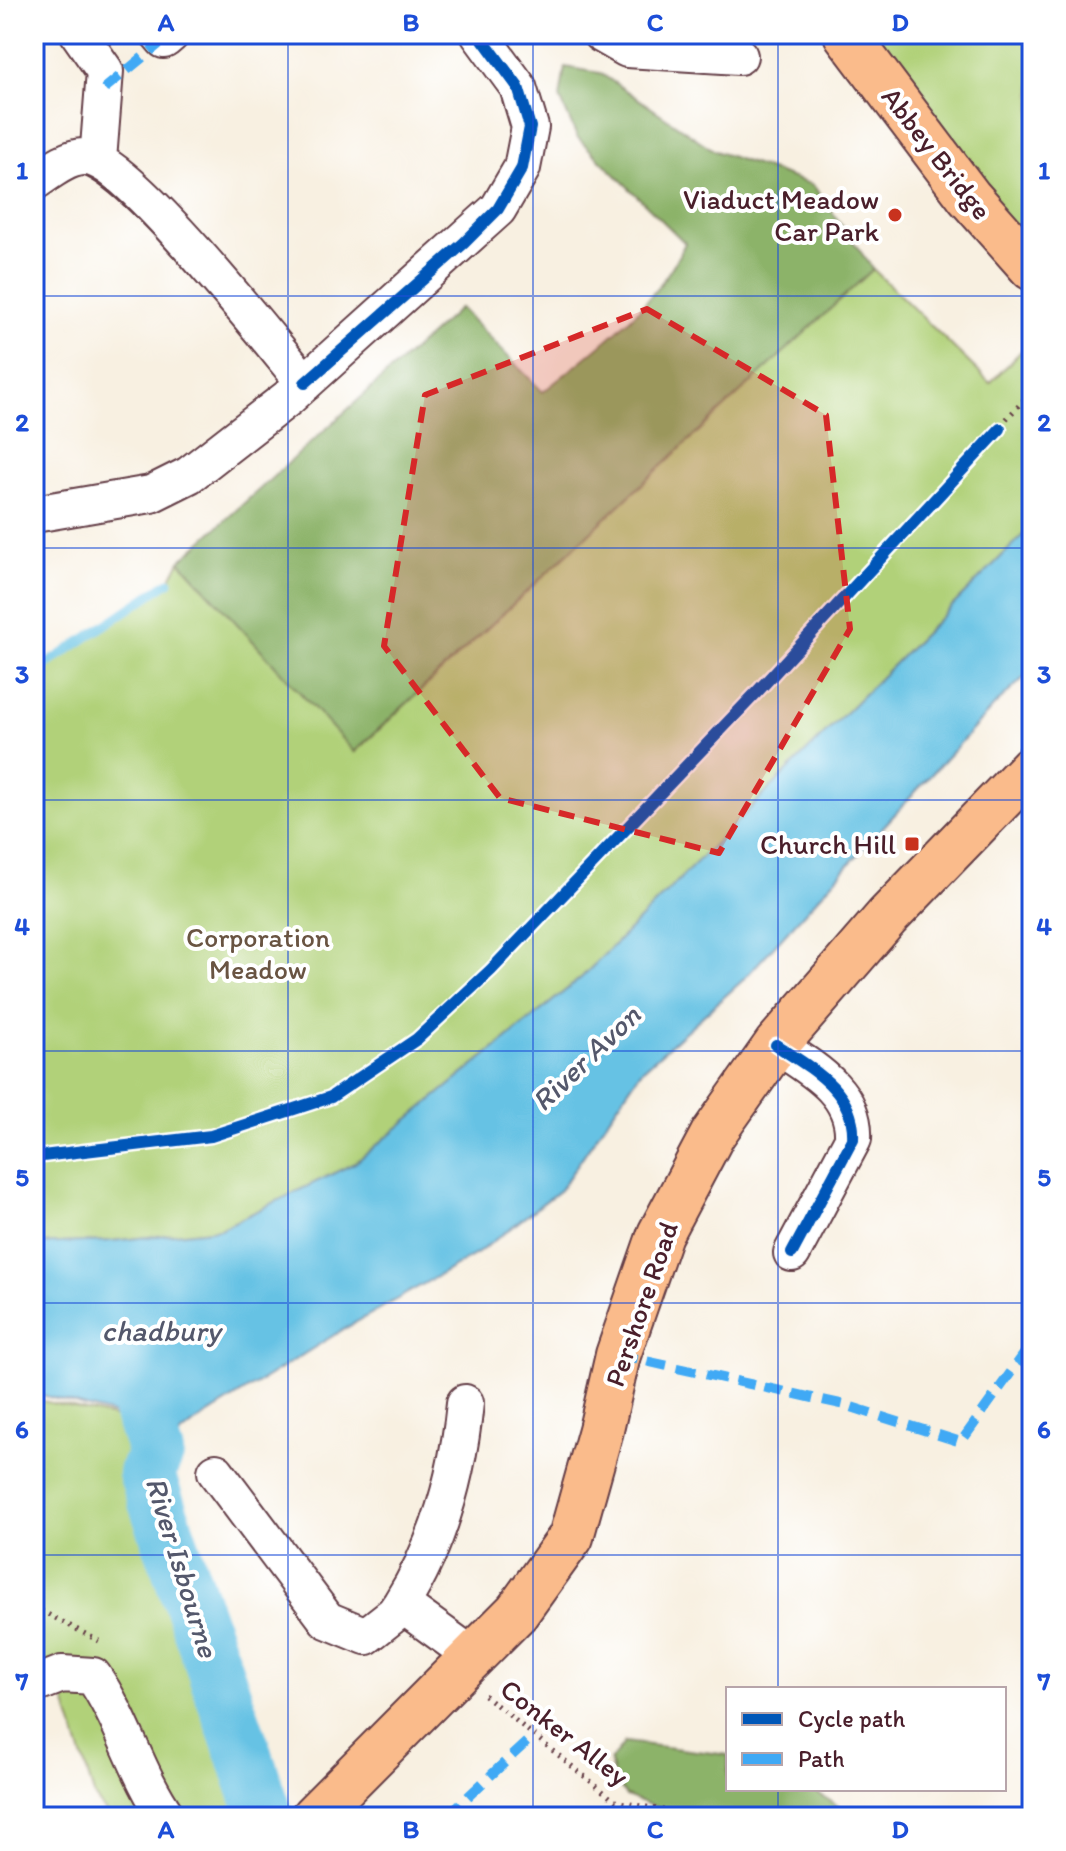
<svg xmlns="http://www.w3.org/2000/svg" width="1066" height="1851" viewBox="0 0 1066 1851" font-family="Itim,sans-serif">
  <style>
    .green { fill: #b1d179; stroke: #7e7852; stroke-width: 2 }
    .forest { fill: #8cb369; stroke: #6b694a; stroke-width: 2 }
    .water { fill: #66c2e4; stroke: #587088; stroke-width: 2 }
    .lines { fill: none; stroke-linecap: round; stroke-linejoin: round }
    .stream { stroke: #66c2e4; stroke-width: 9 }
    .river { stroke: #66c2e4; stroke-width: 56 }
    .minor-casing { stroke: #643e46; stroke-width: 40 }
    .major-casing { stroke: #643e46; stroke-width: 48 }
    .path { stroke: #643e46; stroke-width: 5; stroke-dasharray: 2 6; stroke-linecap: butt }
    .minor { stroke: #fff; stroke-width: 36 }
    .major { stroke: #fabb8b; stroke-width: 44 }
    .quiet { stroke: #3fa9f5; stroke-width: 10; stroke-dasharray: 20 10; stroke-linecap: butt }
    .cycleway-casing { stroke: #fff; stroke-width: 17 }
    .cycleway { stroke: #0057b8; stroke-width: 12 }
    .marked { fill: #d62828; fill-opacity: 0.2; stroke: #d62828; stroke-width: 6; stroke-dasharray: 16 10; stroke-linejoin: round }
    .grid { fill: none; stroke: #1d4ed8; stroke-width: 2; stroke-opacity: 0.55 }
    .poi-dot { fill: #c8321e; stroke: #fff; stroke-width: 3 }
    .labels { text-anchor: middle; stroke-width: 8; stroke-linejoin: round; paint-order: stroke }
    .street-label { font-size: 28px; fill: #4a1f2b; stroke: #fff }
    .poi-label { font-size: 28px; fill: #4a1f2b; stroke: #fff; text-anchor: end }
    .park-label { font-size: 28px; fill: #695442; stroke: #fff }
    .water-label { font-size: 30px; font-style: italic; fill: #54586c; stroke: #fff }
    .neatline { fill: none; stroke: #1d4ed8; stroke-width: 3 }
    .grid-label { font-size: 26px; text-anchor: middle; font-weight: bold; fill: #1d4ed8 }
  </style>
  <rect width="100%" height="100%" fill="#fff"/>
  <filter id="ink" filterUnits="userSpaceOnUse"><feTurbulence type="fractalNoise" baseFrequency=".0125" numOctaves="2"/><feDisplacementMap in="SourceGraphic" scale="16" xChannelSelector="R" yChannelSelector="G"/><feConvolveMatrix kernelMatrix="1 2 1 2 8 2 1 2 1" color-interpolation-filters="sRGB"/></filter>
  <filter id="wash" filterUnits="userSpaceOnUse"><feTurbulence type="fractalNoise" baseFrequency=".006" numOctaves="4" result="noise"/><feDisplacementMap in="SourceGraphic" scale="32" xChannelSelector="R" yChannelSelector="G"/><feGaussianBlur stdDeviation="1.8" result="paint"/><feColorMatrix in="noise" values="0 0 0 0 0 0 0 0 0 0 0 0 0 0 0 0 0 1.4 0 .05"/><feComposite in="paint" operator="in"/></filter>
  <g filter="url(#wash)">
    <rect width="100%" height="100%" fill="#f8f0e1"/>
    <path class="green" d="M 852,34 L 1032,34 L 1032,262 Z
      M 873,269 L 990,383 L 1032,340 L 1032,526 L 582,977 L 355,1163 L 220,1229 L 112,1241 L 34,1244 L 34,673 L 169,582 L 180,561 L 355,752 Z
      M 34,1399 L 117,1418 L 156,1454 L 146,1473 L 215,1665 L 264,1817 L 110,1817 L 95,1798 L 60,1685 L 34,1695 Z"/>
    <path class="forest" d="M 565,67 L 600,73 L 715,151 L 813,185 L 873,269 L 354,752 L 180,561 L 460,308 L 543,392 C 596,349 656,307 685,243 L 577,137 L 560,98 Z
      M 625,1742 L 728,1755 L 728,1789 L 812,1789 L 854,1817 L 682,1817 L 626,1796 L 614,1778 L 610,1761 Z"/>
    <path class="water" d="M 1032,526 L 1032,670 L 994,706 L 742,981 L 641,1071 L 560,1190 L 478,1253 L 339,1332 L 196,1422 L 156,1454 L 119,1416 L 34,1393 L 34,1244 L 112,1241 L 220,1229 L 355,1163 L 582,977 Z"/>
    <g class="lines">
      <path class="stream" d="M 34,673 L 169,582"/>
      <path class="river" d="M 131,1381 L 156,1454 L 146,1473 L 266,1817"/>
    </g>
  </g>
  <g filter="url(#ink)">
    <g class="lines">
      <g class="minor-casing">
        <path id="minor" d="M 79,34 L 105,71 L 98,160
          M 159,34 L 164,40 L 171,34
          M 601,34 L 627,49 L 739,56
          M 34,182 C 48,173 65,158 83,157 C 125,155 272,344 305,383
          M 34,514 L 151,494 L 189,475 L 288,398 L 498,209 L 522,168 L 530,127 L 518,87 L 479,34
          M 776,1045 C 811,1068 856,1092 853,1139 L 792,1253
          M 465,1403 C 458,1473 439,1544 401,1604 L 474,1657
          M 216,1472 L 327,1620 L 366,1636 L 394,1614 L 401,1604
          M 34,1685 L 62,1674 L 93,1676 C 124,1721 136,1773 167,1817"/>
      </g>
      <g class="major-casing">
        <path id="major" d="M 846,34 L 969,197 L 1032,268
          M 313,1817 L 517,1612 L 571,1537 L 601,1430 L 618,1355 L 660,1234 L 713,1134 L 776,1045 L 887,917 L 1032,767"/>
      </g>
      <path class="path" d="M 34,1157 L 211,1136 L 331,1097 L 417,1039 L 491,970 L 756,693 L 1032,391
        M 34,1607 L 99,1641
        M 484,1695 L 615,1801 L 700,1817"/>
      <use href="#minor" class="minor"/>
      <use href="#major" class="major"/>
      <path class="quiet" d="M 104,89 L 164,40
        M 618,1355 L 845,1405 L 961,1442 L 1032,1343
        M 446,1817 L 533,1736"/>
      <g class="cycleway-casing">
        <path id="cycleway" d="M 305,383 L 464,243 L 498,209 L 522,168 L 530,127 L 518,87 L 479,34
          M 776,1045 C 811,1068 856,1092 853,1139 L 792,1253
          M 34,1157 L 211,1136 L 331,1097 L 417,1039 L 491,970 L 756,693 L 1000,429"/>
      </g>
      <use href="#cycleway" class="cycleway"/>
    </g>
  </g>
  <path class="marked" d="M 647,309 L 826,415 L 850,629 L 719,853 L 500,798 L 384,646 L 425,395 Z"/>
  <path class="grid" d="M 288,34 L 288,1817M 533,34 L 533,1817M 778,34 L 778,1689M 34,296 L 1032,296M 34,548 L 1032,548M 34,800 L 1032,800M 34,1051 L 1032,1051M 34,1303 L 1032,1303M 34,1555 L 1032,1555M 778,1789 L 778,1817"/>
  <g class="poi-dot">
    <circle cx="895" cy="215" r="8"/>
    <rect x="904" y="836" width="16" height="16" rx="4"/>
  </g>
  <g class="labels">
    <g class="street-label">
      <text transform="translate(937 153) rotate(52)" y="10">Abbey Bridge</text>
      <text transform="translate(641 1304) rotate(-71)" y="10">Pershore Road</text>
      <text transform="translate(565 1732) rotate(38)" y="10">Conker Alley</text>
    </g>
    <g class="poi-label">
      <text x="879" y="209">Viaduct Meadow<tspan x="879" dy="32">Car Park</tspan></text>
      <text x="896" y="854">Church Hill</text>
    </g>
    <g class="park-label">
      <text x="258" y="947">Corporation<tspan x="258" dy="32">Meadow</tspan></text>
    </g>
    <g class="water-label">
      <text transform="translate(586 1058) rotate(-44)" y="10">River Avon</text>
      <text x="161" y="1341">chadbury</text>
      <text transform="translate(182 1567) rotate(73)" y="10">River Isbourne</text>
    </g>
  </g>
  <rect width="1066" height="1851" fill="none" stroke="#fff" stroke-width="88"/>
  <rect x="726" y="1687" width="280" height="104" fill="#ffffff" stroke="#b7a5aa" stroke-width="2"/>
  <rect x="742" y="1713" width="40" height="12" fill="#0057b8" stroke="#b7a5aa" stroke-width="2"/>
  <text x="798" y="1727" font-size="24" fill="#4a1f2b">Cycle path</text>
  <rect x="742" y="1753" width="40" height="12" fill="#3fa9f5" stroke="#b7a5aa" stroke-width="2"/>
  <text x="798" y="1767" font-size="24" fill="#4a1f2b">Path</text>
  <rect x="44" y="44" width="978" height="1763" class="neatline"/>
  <g class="grid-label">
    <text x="166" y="31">A</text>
    <text x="411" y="31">B</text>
    <text x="655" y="31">C</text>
    <text x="900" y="31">D</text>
    <text x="22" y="179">1</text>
    <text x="1044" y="179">1</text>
    <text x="22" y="431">2</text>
    <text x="1044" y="431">2</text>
    <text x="22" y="683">3</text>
    <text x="1044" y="683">3</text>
    <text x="22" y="935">4</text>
    <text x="1044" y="935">4</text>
    <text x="22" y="1186">5</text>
    <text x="1044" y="1186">5</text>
    <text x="22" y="1438">6</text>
    <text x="1044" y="1438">6</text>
    <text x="22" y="1690">7</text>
    <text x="1044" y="1690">7</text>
    <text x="166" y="1838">A</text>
    <text x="411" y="1838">B</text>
    <text x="655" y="1838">C</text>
    <text x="900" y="1838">D</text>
  </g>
</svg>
